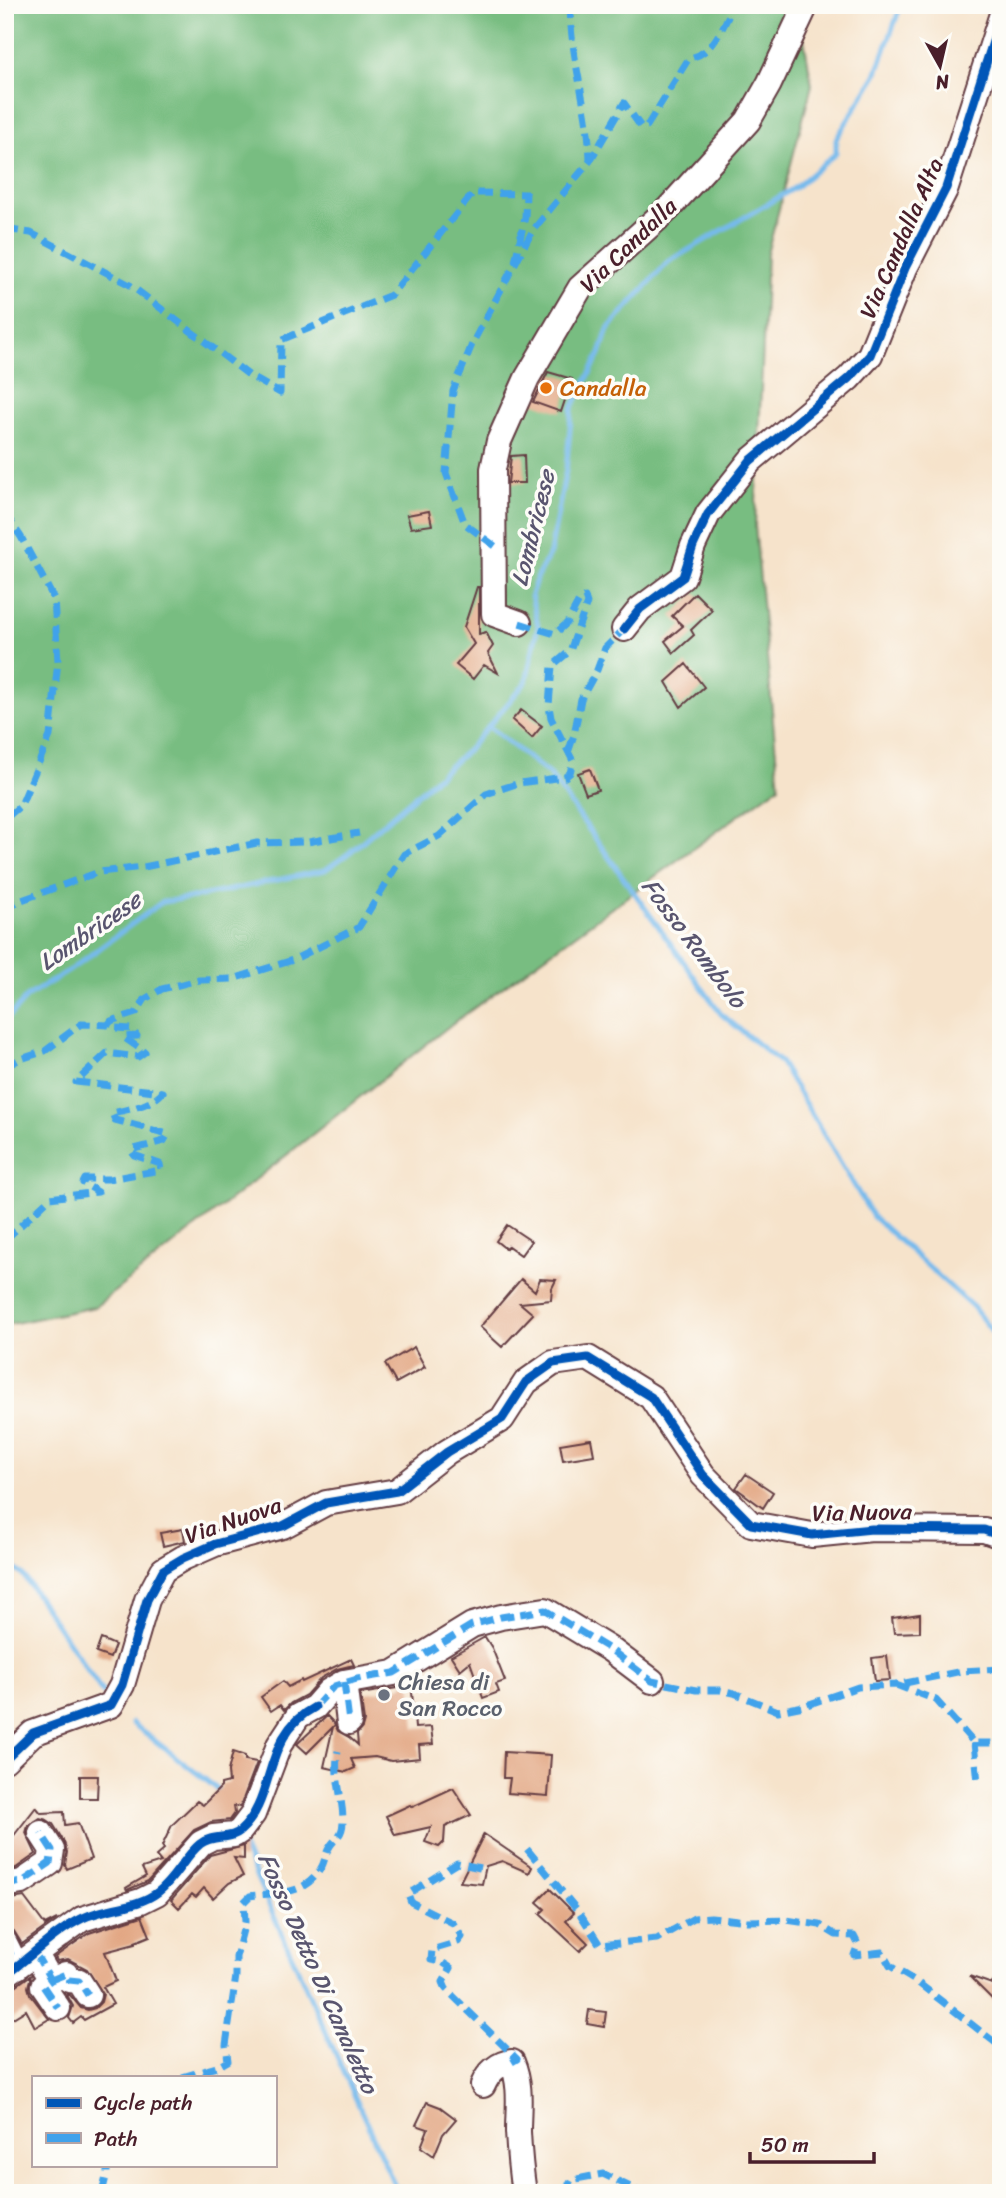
<svg xmlns="http://www.w3.org/2000/svg" width="1006" height="2198" viewBox="0 0 1006 2198" font-family="Sriracha,sans-serif">
  <style>
    .forest { fill: #78bd81; stroke: #616e56; stroke-width: 2 }
    .lines { fill: none; stroke-linecap: round; stroke-linejoin: round }
    .stream { stroke: #76baec; stroke-width: 5 }
    .building { fill: #e2a682 }
    .minor-casing { stroke: #643c43; stroke-width: 28 }
    .minor { stroke: #fff; stroke-width: 24 }
    .quiet { stroke: #40a2eb; stroke-width: 7; stroke-dasharray: 14 7; stroke-linecap: butt }
    .cycleway-casing { stroke: #fdfcf7; stroke-width: 13 }
    .cycleway { stroke: #0057b8; stroke-width: 9 }
    .food-dot { fill: #e8710a; stroke: #fdfcf7; stroke-width: 2.5 }
    .worship-dot { fill: #6b7280; stroke: #fdfcf7; stroke-width: 2.5 }
    .labels { text-anchor: middle; stroke-width: 7; stroke-linejoin: round; paint-order: stroke }
    .street-label { font-size: 23px; fill: #4a1f2b; stroke: #fdfcf7 }
    .food-label { font-size: 23px; fill: #c56008; stroke: #fdfcf7; text-anchor: start }
    .worship-label { font-size: 23px; fill: #5b616d; stroke: #fdfcf7; text-anchor: start }
    .water-label { font-size: 24px; font-style: italic; fill: #59556f; stroke: #fdfcf7 }
  </style>
  <rect width="100%" height="100%" fill="#fdfcf7"/>
  <filter id="ink" filterUnits="userSpaceOnUse"><feTurbulence type="fractalNoise" baseFrequency=".0143" numOctaves="2"/><feDisplacementMap in="SourceGraphic" scale="14" xChannelSelector="R" yChannelSelector="G"/><feConvolveMatrix kernelMatrix="1 2 1 2 8 2 1 2 1" color-interpolation-filters="sRGB"/></filter>
  <filter id="wash" filterUnits="userSpaceOnUse"><feTurbulence type="fractalNoise" baseFrequency=".00686" numOctaves="4" result="noise"/><feDisplacementMap in="SourceGraphic" scale="28" xChannelSelector="R" yChannelSelector="G"/><feGaussianBlur stdDeviation="1.57" result="paint"/><feColorMatrix in="noise" values="0 0 0 0 0 0 0 0 0 0 0 0 0 0 0 0 0 1.4 0 .05"/><feComposite in="paint" operator="in"/></filter>
  <g filter="url(#wash)">
    <rect width="100%" height="100%" fill="#f6e3cb"/>
    <path class="forest" d="M 5,5 L 798,5 L 812,85 L 767,254 L 755,526 L 779,786 L 448,1027 L 95,1307 L 5,1325 Z"/>
    <g class="lines">
      <path class="stream" d="M 488,726 L 550,775 L 721,1014 L 781,1063 L 873,1217 L 973,1307 L 1001,1343
        M 5,1021 L 28,996 L 70,970 L 162,902 L 196,897 L 325,870 L 349,853 L 468,750 L 526,682 L 538,626 L 531,595 L 537,577 L 550,553 L 566,470 L 572,408 L 600,354 L 608,329 L 668,262 L 796,187 L 836,153 L 836,139 L 876,75 L 901,5
        M 5,1562 L 23,1575 L 103,1693
        M 132,1723 L 216,1788 L 221,1797
        M 239,1838 L 398,2193"/>
    </g>
    <g id="blocks">
      <path class="building" d="M 548,372 L 572,379 L 561,412 L 533,402 Z
        M 524,455 L 525,483 L 508,483 L 511,456 Z
        M 429,511 L 432,525 L 411,528 L 407,515 Z
        M 477,587 L 479,587 L 479,634 L 486,632 L 493,646 L 488,653 L 498,673 L 484,665 L 473,679 L 456,665 L 474,644 L 464,627 Z
        M 695,593 L 712,610 L 691,630 L 694,635 L 674,653 L 665,641 L 683,626 L 672,616 Z
        M 686,664 L 704,687 L 681,707 L 666,682 Z
        M 521,710 L 542,726 L 532,738 L 512,720 Z
        M 590,769 L 598,790 L 586,794 L 578,773 Z
        M 507,1225 L 531,1241 L 521,1255 L 508,1246 L 506,1249 L 496,1241 Z
        M 521,1279 L 535,1291 L 540,1279 L 556,1280 L 552,1288 L 551,1300 L 520,1303 L 533,1314 L 502,1347 L 480,1327 Z
        M 414,1347 L 425,1367 L 396,1383 L 385,1364 Z
        M 591,1439 L 594,1455 L 563,1460 L 560,1444 Z
        M 746,1474 L 773,1492 L 763,1508 L 736,1488 Z
        M 183,1529 L 185,1541 L 163,1546 L 160,1533 Z
        M 920,1614 L 920,1632 L 894,1633 L 892,1618 Z
        M 485,1637 L 492,1648 L 505,1681 L 496,1684 L 499,1692 L 483,1698 L 470,1662 L 460,1670 L 451,1656 Z
        M 101,1639 L 115,1645 L 110,1658 L 96,1653 Z
        M 887,1656 L 890,1680 L 875,1681 L 872,1658 Z
        M 351,1659 L 354,1665 L 337,1669 L 321,1678 L 306,1695 L 291,1703 L 284,1710 L 280,1705 L 271,1711 L 261,1697 L 283,1681 L 288,1687 L 301,1680 L 302,1682 Z
        M 411,1680 L 415,1728 L 431,1727 L 433,1744 L 419,1745 L 420,1758 L 391,1761 L 375,1757 L 351,1759 L 355,1768 L 346,1772 L 324,1767 L 333,1727 L 307,1753 L 297,1744 L 327,1716 L 334,1723 L 338,1731 L 349,1737 L 358,1745 L 357,1734 L 362,1728 L 364,1721 L 360,1694 L 397,1688 Z
        M 233,1752 L 245,1756 L 245,1760 L 257,1762 L 240,1807 L 234,1806 L 235,1813 L 230,1820 L 211,1822 L 194,1830 L 148,1881 L 127,1890 L 126,1888 L 146,1876 L 142,1868 L 161,1862 L 156,1856 L 164,1849 L 162,1846 L 172,1825 L 197,1801 L 203,1805 L 221,1787 L 221,1784 L 229,1782 L 228,1771 Z
        M 504,1752 L 551,1755 L 548,1796 L 508,1793 L 510,1778 L 503,1778 Z
        M 80,1776 L 98,1776 L 97,1798 L 80,1798 Z
        M 453,1788 L 471,1815 L 445,1827 L 444,1842 L 439,1847 L 425,1842 L 431,1827 L 395,1835 L 386,1816 L 410,1805 L 412,1807 Z
        M 36,1807 L 41,1813 L 64,1812 L 65,1825 L 78,1823 L 91,1859 L 67,1869 L 65,1865 L 67,1852 L 64,1842 L 53,1824 L 47,1820 L 40,1818 L 28,1826 L 26,1833 L 36,1854 L 16,1868 L 5,1870 L 5,1847 Z
        M 484,1834 L 532,1867 L 529,1873 L 502,1861 L 486,1866 L 482,1884 L 460,1882 Z
        M 244,1846 L 244,1859 L 234,1858 L 243,1876 L 229,1883 L 213,1898 L 204,1888 L 196,1897 L 192,1894 L 179,1908 L 171,1900 L 210,1855 Z
        M 550,1889 L 574,1913 L 566,1921 L 588,1943 L 580,1951 L 540,1914 L 545,1909 L 537,1902 Z
        M 24,1897 L 45,1925 L 57,1919 L 22,1944 L 14,1931 L 5,1928 L 5,1900 Z
        M 142,1916 L 150,1936 L 135,1942 L 135,1944 L 105,1952 L 116,1981 L 103,1987 L 113,2004 L 84,2020 L 81,2017 L 73,2023 L 69,2018 L 73,2006 L 67,1995 L 70,1995 L 81,2008 L 88,2010 L 95,2008 L 101,2002 L 103,1994 L 87,1969 L 68,1959 L 57,1961 L 55,1957 L 89,1933 Z
        M 1001,1970 L 1001,2008 L 969,1976 L 992,1984 Z
        M 31,1975 L 28,1987 L 30,1994 L 49,2019 L 35,2027 L 26,2010 L 5,2023 L 5,1990 L 14,1987 Z
        M 589,2010 L 606,2012 L 604,2027 L 587,2024 Z
        M 427,2102 L 440,2107 L 456,2119 L 443,2134 L 434,2156 L 421,2147 L 428,2129 L 416,2125 Z"/>
    </g>
  </g>
  <g filter="url(#ink)">
    <use href="#blocks" fill-opacity="0" stroke="#643c43" stroke-width="2"/>
    <g class="lines">
      <g class="minor-casing">
        <path id="minor" d="M 519,623 L 494,614 L 493,469 L 499,441 L 527,378 L 580,288 L 668,209 L 748,121 L 769,84 L 806,5
          M 624,629 L 640,609 L 683,577 L 693,546 L 708,514 L 750,461 L 849,378 L 870,355 L 905,268 L 946,188 L 1001,17
          M 344,1682 L 349,1722
          M 5,1760 L 33,1733 L 111,1705 L 122,1685 L 147,1600 L 163,1570 L 183,1558 L 215,1544 L 283,1526 L 326,1503 L 397,1491 L 447,1452 L 502,1419 L 526,1382 L 553,1363 L 588,1358 L 651,1397 L 703,1475 L 751,1524 L 812,1535 L 872,1529 L 984,1530 L 1001,1536
          M 5,1885 L 22,1882 L 50,1863 L 52,1850 L 41,1833
          M 5,1943 L 17,1967
          M 35,1953 L 51,1980 L 43,1986 L 58,2008
          M 5,1975 L 82,1919 L 141,1901 L 157,1893 L 201,1843 L 213,1837 L 234,1835 L 240,1831 L 253,1814 L 279,1745 L 298,1716 L 315,1707 L 329,1691 L 344,1682 L 394,1673 L 472,1625 L 501,1617 L 545,1610 L 611,1650 L 652,1681
          M 51,1980 L 66,1974 L 69,1980 L 79,1981 L 88,1995
          M 483,2085 C 488,2073 498,2063 512,2062 C 522,2086 518,2108 518,2132 C 519,2152 521,2173 524,2193"/>
      </g>
      <use href="#minor" class="minor"/>
      <path class="quiet" d="M 570,5 C 570,58 589,108 590,161
        M 5,229 L 31,233 L 130,285 L 250,376 L 280,393 L 281,340 L 391,295 L 473,193 L 526,194 L 525,217 L 515,262
        M 5,513 L 21,537 L 54,599 L 58,661 L 50,736 L 21,805 L 5,819
        M 495,546 L 465,524 L 446,473 L 453,391 L 473,342 L 533,230 L 590,161 L 624,103 L 641,127 L 647,126 L 689,58 C 713,55 724,24 734,5
        M 569,750 L 574,735 L 581,699 L 597,670 L 605,648 L 624,629
        M 5,911 L 19,901 L 99,872 L 144,867 L 257,843 L 308,842 L 359,833
        M 5,1067 L 18,1060 L 45,1051 L 81,1024 L 108,1025
        M 5,1240 L 50,1198 L 98,1192 L 83,1183 L 85,1179 L 109,1179 L 161,1170 L 160,1164 L 134,1155 L 131,1150 L 164,1141 L 168,1134 L 115,1120 L 112,1113 C 129,1109 151,1106 163,1092 L 76,1082 L 107,1053 L 138,1057 L 145,1052 L 123,1037 L 137,1036 L 132,1029 L 116,1028 L 108,1025 L 111,1021 L 136,1013 L 145,999 L 162,989 L 199,980 L 233,979 L 293,960 L 359,927 L 404,854 L 439,836 L 486,794 L 519,783 L 565,777 L 570,773 L 573,761 L 551,718 L 549,706 L 552,666 L 570,651 L 587,603 L 585,597 L 579,601 L 567,623 L 555,634 L 519,623
        M 1001,1669 L 962,1671 L 896,1685 L 936,1700 L 974,1743 L 1001,1743
        M 344,1682 L 349,1722
        M 315,1707 L 334,1686 L 357,1679 L 394,1673 L 472,1625 L 501,1617 L 545,1610 L 611,1650 L 652,1681 L 696,1690 L 720,1690 L 734,1693 L 778,1711 L 804,1706 L 858,1687 L 896,1685
        M 974,1743 L 978,1782
        M 527,1849 L 578,1911 L 600,1945 L 657,1939 L 694,1918 L 711,1917 L 747,1921 L 786,1920 L 820,1925 L 836,1935 L 854,1936 L 858,1944 L 854,1955 L 882,1952 L 890,1966 L 917,1982 L 1001,2047
        M 480,1868 L 457,1863 L 408,1894 L 411,1902 L 453,1923 L 462,1937 L 458,1942 L 432,1950 L 431,1960 L 442,1962 L 451,1968 L 443,1982 L 446,1989 L 517,2059 L 512,2062
        M 5,1885 L 22,1882 L 50,1863 L 52,1850 L 41,1833
        M 5,1943 L 17,1967
        M 35,1953 L 51,1980 L 43,1986 L 58,2008
        M 51,1980 L 66,1974 L 69,1980 L 79,1981 L 88,1995
        M 182,2077 L 217,2067 L 228,2061 L 226,2045 L 236,1976 L 236,1957 L 245,1922 L 244,1902 L 250,1896 C 277,1892 304,1897 321,1868 C 325,1862 325,1854 329,1848 C 335,1837 343,1837 343,1821 C 343,1797 333,1775 338,1751
        M 102,2193 L 107,2173 L 107,2165
        M 564,2193 L 571,2180 L 603,2174 L 643,2193"/>
      <g class="cycleway-casing">
        <path id="cycleway" d="M 624,629 L 640,609 L 683,577 L 693,546 L 708,514 L 750,461 L 849,378 L 870,355 L 905,268 L 946,188 L 1001,17
          M 5,1760 L 33,1733 L 111,1705 L 122,1685 L 147,1600 L 163,1570 L 183,1558 L 215,1544 L 283,1526 L 326,1503 L 397,1491 L 447,1452 L 502,1419 L 526,1382 L 553,1363 L 588,1358 L 651,1397 L 703,1475 L 751,1524 L 812,1535 L 872,1529 L 984,1530 L 1001,1536
          M 5,1975 C 31,1957 54,1932 83,1918 C 107,1907 137,1908 158,1892 C 175,1879 184,1857 200,1844 C 213,1834 230,1840 240,1831 C 277,1799 261,1735 315,1707"/>
      </g>
      <use href="#cycleway" class="cycleway"/>
    </g>
  </g>
  <circle class="food-dot" cx="546" cy="388" r="7"/>
  <circle class="worship-dot" cx="384" cy="1695" r="7"/>
  <g class="labels">
    <g class="street-label">
      <text transform="translate(901 238) rotate(-66)" y="8">Via Candalla Alta</text>
      <text transform="translate(628 245) rotate(-44)" y="8">Via Candalla</text>
      <text transform="translate(862 1512) rotate(-1)" y="8">Via Nuova</text>
      <text transform="translate(233 1520) rotate(-19)" y="8">Via Nuova</text>
    </g>
    <g class="food-label">
      <text x="560" y="396">Candalla</text>
    </g>
    <g class="worship-label">
      <text x="398" y="1690">Chiesa di<tspan x="398" dy="26">San Rocco</tspan></text>
    </g>
    <g class="water-label">
      <text transform="translate(533 528) rotate(-76)" y="8">Lombricese</text>
      <text transform="translate(90 931) rotate(-35)" y="8">Lombricese</text>
      <text transform="translate(694 943) rotate(53)" y="8">Fosso Rombolo</text>
      <text transform="translate(318 1973) rotate(66)" y="8">Fosso Detto Di Canaletto</text>
    </g>
  </g>
  <rect width="1006" height="2198" fill="none" stroke="#fdfcf7" stroke-width="28"/>
  <rect x="32" y="2076" width="245" height="91" fill="#fdfcf7" stroke="#b5a4a5" stroke-width="2"/>
  <rect x="46" y="2098" width="35" height="10" fill="#0057b8" stroke="#b5a4a5" stroke-width="2"/>
  <text x="94" y="2110" font-size="21" fill="#4a1f2b">Cycle path</text>
  <rect x="46" y="2133" width="35" height="10" fill="#40a2eb" stroke="#b5a4a5" stroke-width="2"/>
  <text x="94" y="2146" font-size="21" fill="#4a1f2b">Path</text>
  <g transform="translate(940 66) rotate(172)" stroke="#fdfcf7" stroke-width="5" paint-order="stroke">
  <path d="M0-5L12 26L0 18L-12 26Z" fill="#4a1f2b"/>
  <text y="-10" font-size="19" font-weight="bold" text-anchor="middle" fill="#4a1f2b">N</text>
  </g>
  <path d="M750 2152v10h124v-10" fill="none" stroke="#4a1f2b" stroke-width="3.5"/>
  <text x="761" y="2152" font-size="21" fill="#4a1f2b" stroke="#fdfcf7" stroke-width="5" paint-order="stroke">50 m</text>
</svg>
